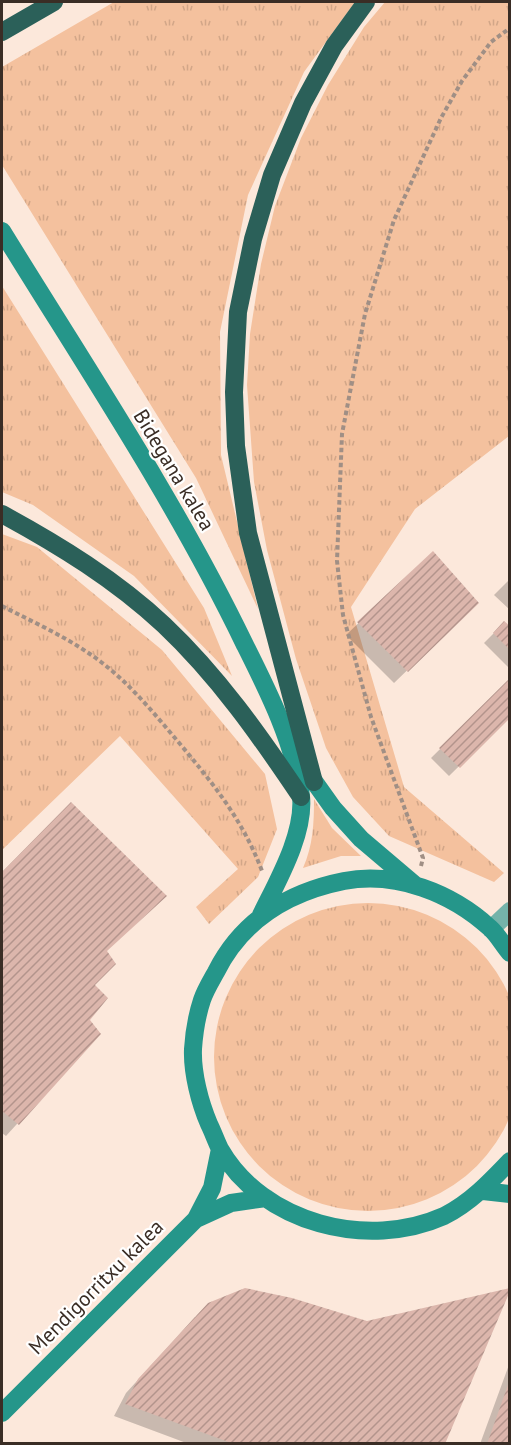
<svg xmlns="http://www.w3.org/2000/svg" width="511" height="1445" viewBox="0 0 511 1445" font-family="'PT Sans',sans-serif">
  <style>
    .grass { fill: url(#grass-tufts) }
    .shadow { fill: #0003 }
    .building { fill: url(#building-hatch) }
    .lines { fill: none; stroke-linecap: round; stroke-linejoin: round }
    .path { stroke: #a08f85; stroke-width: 4; stroke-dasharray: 4.5 3; stroke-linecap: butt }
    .street { stroke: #75b3aa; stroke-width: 18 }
    .secondary { stroke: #25968a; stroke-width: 18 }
    .highway { stroke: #2b6059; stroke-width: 18 }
    .labels { text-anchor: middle; stroke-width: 4.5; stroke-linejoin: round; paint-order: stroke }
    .street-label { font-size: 21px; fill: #3a2d25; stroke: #fff }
  </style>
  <defs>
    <pattern id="grass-tufts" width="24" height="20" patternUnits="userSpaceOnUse" patternTransform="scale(1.5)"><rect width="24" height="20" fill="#f4c19e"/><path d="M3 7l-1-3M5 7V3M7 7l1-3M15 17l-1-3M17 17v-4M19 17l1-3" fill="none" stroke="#d2a688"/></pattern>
    <pattern id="building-hatch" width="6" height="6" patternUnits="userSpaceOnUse" patternTransform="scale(1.5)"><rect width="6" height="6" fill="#dcb6ac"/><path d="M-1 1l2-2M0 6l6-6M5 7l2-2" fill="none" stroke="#b3948c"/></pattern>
  </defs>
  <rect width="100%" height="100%" fill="#fce8db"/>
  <path class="grass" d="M 114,2 L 355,2 L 304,72 L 248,195 L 220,332 L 221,455 L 258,609 L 196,478 L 2,165 L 2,67 Z
    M 385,2 L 509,2 L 509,436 L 415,509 L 351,607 L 404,787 L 504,873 L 494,882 L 389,836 L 353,797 L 326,748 L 296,659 L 267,550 L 254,482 L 247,385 L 250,334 L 261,264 L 275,206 L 301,138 L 328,85 L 364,27 Z
    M 2,286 L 204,608 L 232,676 L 134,576 L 33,505 L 2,492 Z
    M 2,534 L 37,547 L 162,650 L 265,774 L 277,829 L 258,877 L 209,924 L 196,907 L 238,869 L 120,736 L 2,850 Z
    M 314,799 L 332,828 L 361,856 L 341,856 L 303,868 C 313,845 314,824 314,799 Z
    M214 1057a154 154 0 1 1 308 0a154 154 0 1 1-308 0Z"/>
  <path class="shadow" d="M 432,553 L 477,603 L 394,683 L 346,635 Z
    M 510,579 L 510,610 L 494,595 Z
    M 504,623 L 510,628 L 510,669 L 484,643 Z
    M 510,680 L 510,716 L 449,776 L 431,758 Z
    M 71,804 L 105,952 L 93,985 L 88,1020 L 99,1034 L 6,1136 L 2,1133 L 2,874 Z
    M 195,1317 L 444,1444 L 189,1444 L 114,1416 L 126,1393 Z
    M 510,1362 L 510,1444 L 480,1444 Z"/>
  <path class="building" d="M 433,551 L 479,603 L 408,672 L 357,622 Z
    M 504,621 L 510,626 L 510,650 L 493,633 Z
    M 510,678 L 510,718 L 460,768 L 439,748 Z
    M 71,802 L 167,896 L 107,951 L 116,964 L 95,985 L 108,998 L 90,1020 L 101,1034 L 19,1125 L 2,1111 L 2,872 Z
    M 245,1288 L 292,1298 L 367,1321 L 510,1288 L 510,1291 L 445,1444 L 234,1444 L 125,1404 L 138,1379 L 208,1303 Z
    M 509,1382 L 510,1444 L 487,1444 Z"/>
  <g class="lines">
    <path class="path" d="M 2,606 C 35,623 71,639 101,662 C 129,683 152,711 175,738 C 211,781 242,818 262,871
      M 421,866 L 423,858 L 371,717 L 343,615 L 337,561 L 342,434 L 365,314 L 394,220 L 441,118 L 462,81 L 491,42 L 510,28"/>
    <path class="street" d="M 491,929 L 510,911"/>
    <path class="secondary" d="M 2,231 C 85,366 175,500 244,643 C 267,689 295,744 301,796 C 305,834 277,882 261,915
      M 306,770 L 333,808 L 361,839 L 414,884
      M 510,953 C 503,945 498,935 490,928 C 452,893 396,871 344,881 C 289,892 242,920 216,972 C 211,981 205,991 202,1000 C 197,1015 194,1034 193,1049 C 192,1073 200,1103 209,1124 C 213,1132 216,1141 220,1149 C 263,1224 368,1250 444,1216 C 470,1203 490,1182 510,1161
      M 483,1191 L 510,1194
      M 196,1219 L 231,1203 L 266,1198
      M 2,1413 L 196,1219 L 212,1188 L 220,1149"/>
    <path class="highway" d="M 2,32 L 54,2
      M 2,514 C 59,545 116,580 164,625 C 218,676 260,736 301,797
      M 314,782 L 248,533 L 236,446 L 234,392 L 238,312 L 253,239 L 272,175 L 303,103 L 334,46 L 366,2"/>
  </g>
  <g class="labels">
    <g class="street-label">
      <text transform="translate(174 470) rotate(59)" y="7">Bidegana kalea</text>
      <text transform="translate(96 1287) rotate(-45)" y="7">Mendigorritxu kalea</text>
    </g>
  </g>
  <rect width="511" height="1445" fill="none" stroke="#3a2d25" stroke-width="6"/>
</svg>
